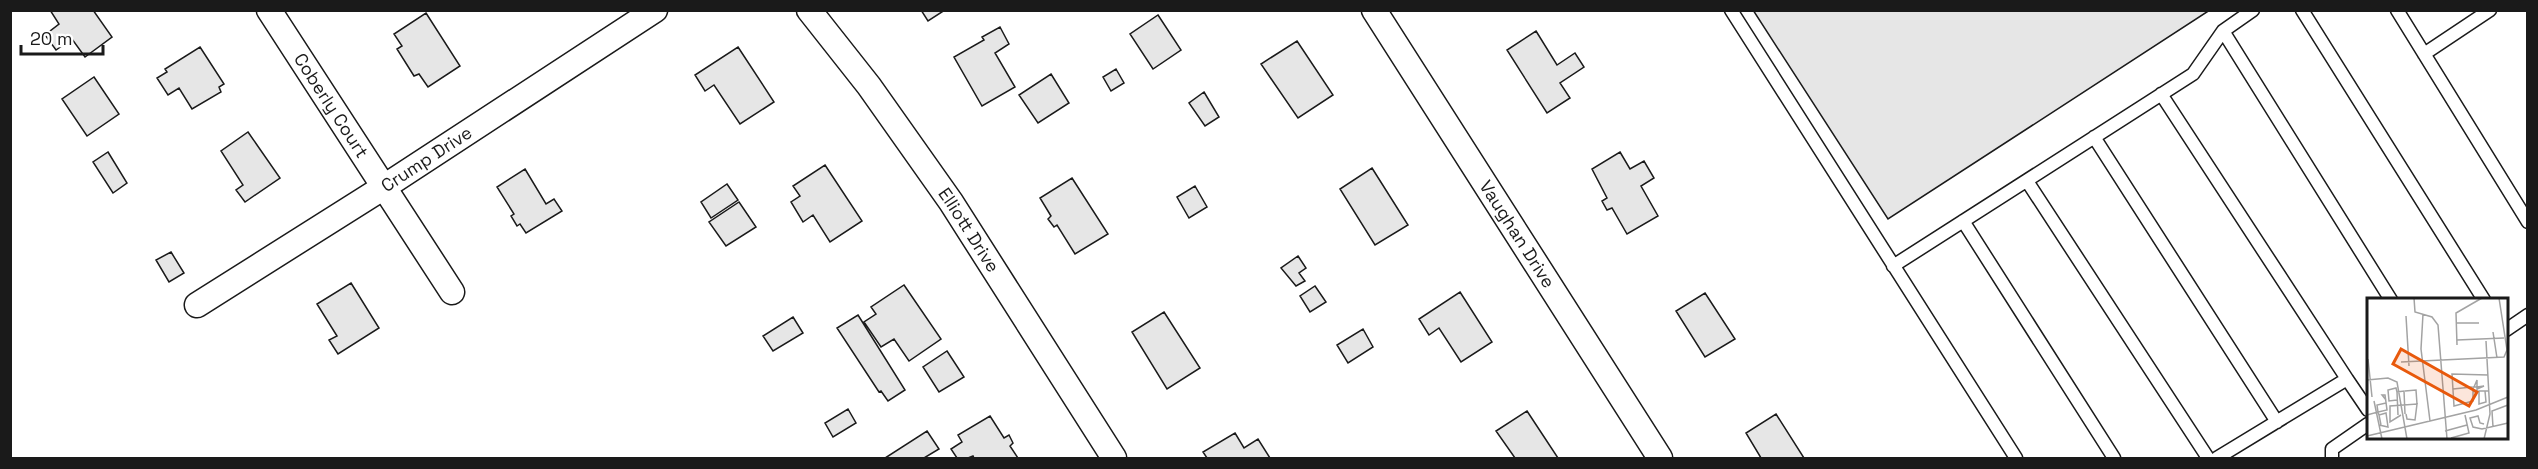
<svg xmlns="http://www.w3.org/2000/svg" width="2538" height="469" viewBox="0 0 2538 469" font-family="'Space Grotesk',sans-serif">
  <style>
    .building { fill: #e6e6e6; stroke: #1a1a1a; stroke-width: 1.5 }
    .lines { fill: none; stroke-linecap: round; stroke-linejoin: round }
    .lane-casing { stroke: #1a1a1a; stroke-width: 15 }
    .street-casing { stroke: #1a1a1a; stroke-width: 27 }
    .lane { stroke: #fff; stroke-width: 12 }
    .street { stroke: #fff; stroke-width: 24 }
    .labels { text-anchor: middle; stroke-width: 4.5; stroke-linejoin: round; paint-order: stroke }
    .street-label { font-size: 18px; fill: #1a1a1a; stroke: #fff }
    .inset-road { fill: none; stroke: #a3a3a3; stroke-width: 1.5 }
    .view { fill: #e8590c; fill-opacity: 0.15; stroke: #e8590c; stroke-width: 3 }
    .inset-edge { fill: none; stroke: #1a1a1a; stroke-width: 3 }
  </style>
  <rect width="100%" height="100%" fill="#fff"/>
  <path class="building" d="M 50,10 L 93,10 L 112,37 L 85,57 L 72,39 L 56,50 L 45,35 L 59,24 Z
    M 921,10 L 945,10 L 928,21 Z
    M 1753,10 L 2210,10 L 1888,219 Z
    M 426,13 L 460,66 L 428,87 L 419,74 L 414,76 L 397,49 L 402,46 L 394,34 Z
    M 1158,15 L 1181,50 L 1153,69 L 1130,34 Z
    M 1000,27 L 1009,44 L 995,53 L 1015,87 L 982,106 L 954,57 L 984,40 L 982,37 Z
    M 1536,31 L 1557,65 L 1575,53 L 1584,67 L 1560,83 L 1570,98 L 1547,113 L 1507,50 Z
    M 1297,41 L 1333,95 L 1298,118 L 1261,64 Z
    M 200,47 L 224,84 L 219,87 L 221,92 L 192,109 L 179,88 L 168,95 L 157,78 L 167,72 L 165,69 Z
    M 738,47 L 774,102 L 740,124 L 714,85 L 705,91 L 695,75 Z
    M 1116,69 L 1124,83 L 1111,91 L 1103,77 Z
    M 1051,74 L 1069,103 L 1038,123 L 1019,95 Z
    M 94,77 L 119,114 L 87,136 L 62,99 Z
    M 1204,92 L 1219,117 L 1205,126 L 1189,103 Z
    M 248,132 L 280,178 L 245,202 L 236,190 L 243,185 L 221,151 Z
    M 108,152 L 127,183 L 113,193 L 93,162 Z
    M 1620,152 L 1630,169 L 1644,161 L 1654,178 L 1641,186 L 1658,216 L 1627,234 L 1612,208 L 1607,210 L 1602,201 L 1607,198 L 1592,169 Z
    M 825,165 L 862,221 L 830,242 L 813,215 L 803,222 L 791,202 L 800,196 L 793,186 Z
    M 1372,168 L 1408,225 L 1375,245 L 1340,189 Z
    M 525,169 L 546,204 L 554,199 L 562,211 L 526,233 L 520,224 L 517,226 L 511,216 L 514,214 L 497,187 Z
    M 1072,178 L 1108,234 L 1075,254 L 1057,225 L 1054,227 L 1048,219 L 1051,216 L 1040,198 Z
    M 727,184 L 738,200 L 711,218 L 701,202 Z
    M 1195,186 L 1207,207 L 1189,218 L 1177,197 Z
    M 739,202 L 756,227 L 726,246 L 709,222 Z
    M 171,252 L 184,273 L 169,282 L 156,260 Z
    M 1298,256 L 1306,268 L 1299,273 L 1305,281 L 1296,286 L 1281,268 Z
    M 351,283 L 379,328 L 338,354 L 329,340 L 337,336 L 317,304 Z
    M 904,285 L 941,339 L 909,361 L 894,339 L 881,347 L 864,322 L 876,314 L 871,307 Z
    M 1315,286 L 1326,302 L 1310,312 L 1300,296 Z
    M 1460,292 L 1492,342 L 1461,362 L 1439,328 L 1429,335 L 1419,319 Z
    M 1705,293 L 1735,339 L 1705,357 L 1676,311 Z
    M 1164,312 L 1200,368 L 1167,389 L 1132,332 Z
    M 858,315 L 905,390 L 888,401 L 881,391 L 879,392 L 837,328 Z
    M 793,317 L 803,333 L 773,351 L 763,336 Z
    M 1363,329 L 1373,347 L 1348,363 L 1337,345 Z
    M 947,351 L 964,377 L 939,392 L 923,367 Z
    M 848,409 L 856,423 L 833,437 L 825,423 Z
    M 1527,411 L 1558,458 L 1515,458 L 1496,431 Z
    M 1776,414 L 1804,458 L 1761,458 L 1746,433 Z
    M 990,416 L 1004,438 L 1009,435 L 1013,443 L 1010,446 L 1018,458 L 974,458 L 973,456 L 968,458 L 957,458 L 951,449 L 962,442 L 958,435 Z
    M 927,431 L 939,449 L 924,458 L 885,458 Z
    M 1235,433 L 1244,448 L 1258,439 L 1270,458 L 1207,458 L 1203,452 Z"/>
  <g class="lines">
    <g class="lane-casing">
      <path id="lane" d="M 1731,10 L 2016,458
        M 2302,10 L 2484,300
        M 2397,10 L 2528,222
        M 2223,31 L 2391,300
        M 2424,54 L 2490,10
        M 2161,94 L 2347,379
        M 2094,137 L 2277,422
        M 2027,181 L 2208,458
        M 1963,221 L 2114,458
        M 1893,266 L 2193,74 L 2223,31 L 2253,10
        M 2506,330 L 2528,315
        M 2217,458 L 2347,379 L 2368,410
        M 2332,458 L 2332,449 L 2368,424"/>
    </g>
    <g class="street-casing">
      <g id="street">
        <path id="s1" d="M 269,10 L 452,292"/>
        <path id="s2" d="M 809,10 L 869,86 L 951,202 L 1114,458"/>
        <path id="s3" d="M 1374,10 L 1660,458"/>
        <path id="s4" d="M 197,305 L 384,187 L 655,10"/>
      </g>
    </g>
    <use href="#lane" class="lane"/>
    <use href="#street" class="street"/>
  </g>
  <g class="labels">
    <g class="street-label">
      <text dy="6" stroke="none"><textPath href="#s1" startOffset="114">Coberly Court</textPath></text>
      <text dy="6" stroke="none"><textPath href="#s4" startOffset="272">Crump Drive</textPath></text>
      <text dy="6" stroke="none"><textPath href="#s2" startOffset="272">Elliott Drive</textPath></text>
      <text dy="6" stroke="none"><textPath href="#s3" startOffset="266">Vaughan Drive</textPath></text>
    </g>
  </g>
  <g transform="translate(2367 298)">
    <rect width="141" height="141" fill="#fff"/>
    <path class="inset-road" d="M 47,0 L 48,14 L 65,19 L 71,27 L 80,141M 56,16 L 54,51 L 63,123M 39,18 L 42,68M 89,25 L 112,25M 126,34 L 130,60M 90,42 L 137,40M 90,47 L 89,15 L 115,0M 1,61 L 5,99M 34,64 L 137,59 L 140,52 L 132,0M 0,82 L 21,80 L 30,84 L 40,141M 107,89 L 110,82 L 110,89 L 117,88 L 110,91M 86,91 L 105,89M 38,93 L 49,92 L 50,106M 118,93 L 119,104 L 112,106 L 112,93 L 121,93M 30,94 L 29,90 L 21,92 L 22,103 L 30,102M 106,94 L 110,93 L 110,89 L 106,89 L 106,103 L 87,108 L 85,76 L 121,77M 7,103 L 15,141M 0,117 L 11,114 L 10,107 L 19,105M 12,117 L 11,114 L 20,112 L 18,97 L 15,97 L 19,102M 31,117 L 30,94 L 37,93 L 38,116M 34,117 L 23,124 L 23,108 L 50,106 L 48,122 L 40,121 L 39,116M 117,126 L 113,125 L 111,118 L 103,120 L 106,129 L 115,131 L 141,125M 12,127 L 21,129 L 19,115 L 12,117 L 14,127M 126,129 L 125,113 L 141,107M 78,133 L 100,127M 0,138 L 109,112 L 141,99M 84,140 L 102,135 L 98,117M 117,141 L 123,116 L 119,43"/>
    <path class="view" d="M 34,51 L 110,94 L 102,108 L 26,66 Z"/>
    <rect width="141" height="141" class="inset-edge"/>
  </g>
  <rect width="2538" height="469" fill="none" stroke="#1a1a1a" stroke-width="24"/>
  <path d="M21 45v9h82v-9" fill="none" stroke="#1a1a1a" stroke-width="3"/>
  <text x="30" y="45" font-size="18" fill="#1a1a1a" stroke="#ffffff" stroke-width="4.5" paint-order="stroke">20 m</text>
</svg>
